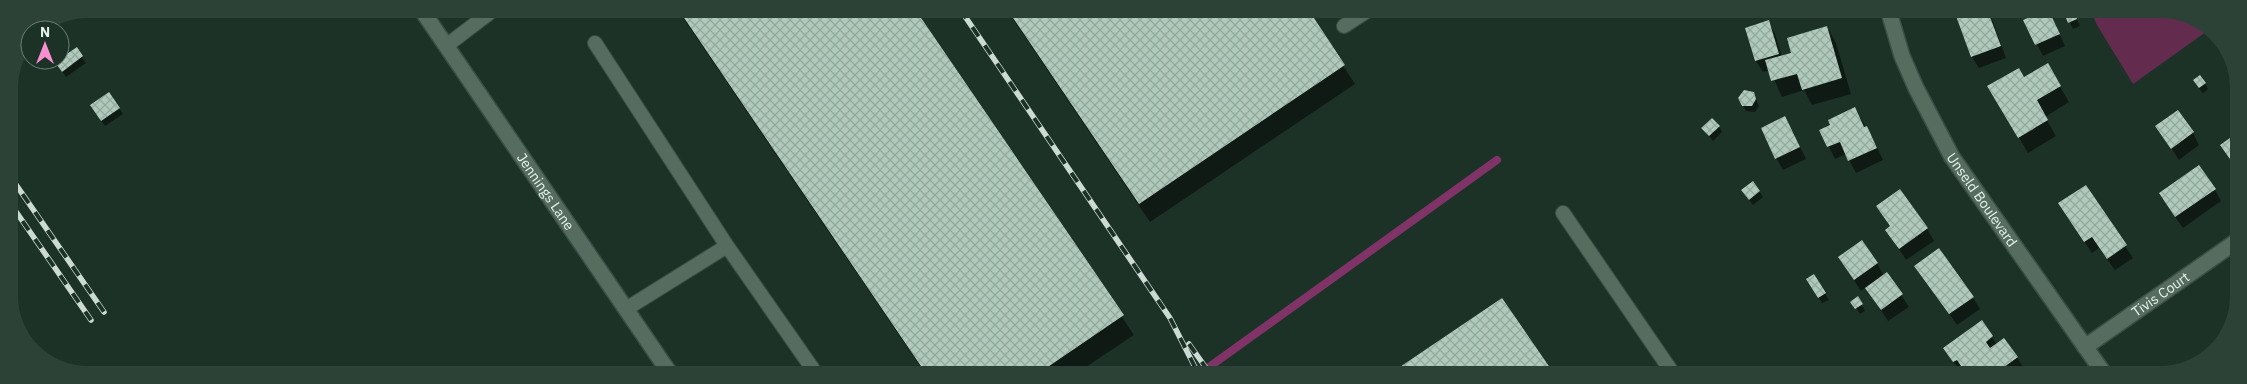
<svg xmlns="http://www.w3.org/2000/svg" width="2247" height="384" viewBox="0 0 2247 384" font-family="'IBM Plex Sans',sans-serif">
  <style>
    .green { fill: #632c4f }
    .shadow { fill: #0007 }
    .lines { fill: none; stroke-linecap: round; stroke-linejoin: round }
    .stream { stroke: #803366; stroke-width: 8 }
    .building { fill: url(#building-cross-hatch) }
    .lane-casing { stroke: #3b4e45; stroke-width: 16 }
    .street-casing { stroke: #3b4e45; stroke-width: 18 }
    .secondary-casing { stroke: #3b4e45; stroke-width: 18 }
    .lane { stroke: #556c5f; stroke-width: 14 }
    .street { stroke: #556c5f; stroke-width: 15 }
    .secondary { stroke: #556c5f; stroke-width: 15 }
    .rail-casing { stroke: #cbdad2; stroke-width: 5.5 }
    .rail { stroke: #1d3227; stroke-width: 4; stroke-dasharray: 11; stroke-linecap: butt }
    .labels { text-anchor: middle; stroke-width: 5; stroke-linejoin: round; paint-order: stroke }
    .street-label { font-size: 14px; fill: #e7f4ed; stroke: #1d3227 }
  </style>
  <defs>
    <pattern id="building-cross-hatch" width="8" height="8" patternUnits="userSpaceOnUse" patternTransform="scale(1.25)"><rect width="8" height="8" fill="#afc9bb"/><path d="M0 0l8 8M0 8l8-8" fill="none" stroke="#94a99e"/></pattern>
  </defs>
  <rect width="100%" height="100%" fill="#1d3227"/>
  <path class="green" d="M 2090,9 L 2170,9 L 2210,29 L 2133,84 L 2097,25 Z"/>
  <path class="shadow" d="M 677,9 L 914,9 L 1134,335 L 1074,375 L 926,375 Z
    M 1006,9 L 1306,9 L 1355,84 L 1150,222 Z
    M 1795,9 L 1829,9 L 1829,10 L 1797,13 Z
    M 1987,9 L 1992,19 L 2006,58 L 1979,68 L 1972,57 L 1958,17 Z
    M 2066,14 L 2076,17 L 2080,26 L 2073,29 Z
    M 2025,21 L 2054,22 L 2065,46 L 2043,56 Z
    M 1769,22 L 1775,34 L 1782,57 L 1793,54 L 1827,27 L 1836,43 L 1851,94 L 1812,105 L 1804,90 L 1782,97 L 1770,70 L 1763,72 L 1756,61 L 1746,28 Z
    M 76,49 L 86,63 L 66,77 L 60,68 Z
    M 2047,65 L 2069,102 L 2045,117 L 2056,136 L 2028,153 L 1989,86 L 2024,78 Z
    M 2205,83 L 2208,89 L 2203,93 L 2198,87 Z
    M 1753,93 L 1759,106 L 1755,112 L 1746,111 L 1739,98 Z
    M 119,108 L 123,114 L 105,126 L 95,111 Z
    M 1855,109 L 1873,139 L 1883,160 L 1856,173 L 1846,154 L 1835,159 L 1821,131 L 1832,125 Z
    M 1719,126 L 1722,132 L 1713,141 L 1703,128 Z
    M 2157,126 L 2193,133 L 2199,145 L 2179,160 Z
    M 1792,130 L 1806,159 L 1783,170 L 1776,158 Z
    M 2085,186 L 2133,258 L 2115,270 L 2099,248 L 2092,253 L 2059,204 Z
    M 2215,190 L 2221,201 L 2183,228 L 2167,205 Z
    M 1759,191 L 1763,197 L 1753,205 L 1746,196 Z
    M 1878,207 L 1927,229 L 1934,241 L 1906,260 L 1887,230 L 1891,227 Z
    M 1839,257 L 1877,263 L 1884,276 L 1887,273 L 1909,307 L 1888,321 L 1866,287 L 1861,291 Z
    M 1916,266 L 1973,298 L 1980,309 L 1957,325 Z
    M 1814,275 L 1829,300 L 1822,303 L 1808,279 Z
    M 1858,298 L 1865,311 L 1860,314 L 1852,302 Z
    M 1992,337 L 1997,345 L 2017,357 L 2024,369 L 2016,375 L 1967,375 L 1964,371 L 1961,373 L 1945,348 Z"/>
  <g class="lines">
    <path class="stream" d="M 1198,375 L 1497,160"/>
  </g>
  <path class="building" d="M 678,9 L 915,9 L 1124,315 L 1036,375 L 927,375 Z
    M 1007,9 L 1308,9 L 1345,65 L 1139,204 Z
    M 1977,9 L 1987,9 L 2001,46 L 1971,57 L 1956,16 Z
    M 2048,9 L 2060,34 L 2035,45 L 2023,20 Z
    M 2073,9 L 2077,19 L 2068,23 L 2064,13 Z
    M 1769,20 L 1779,54 L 1755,61 L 1745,28 Z
    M 1827,26 L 1842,78 L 1802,90 L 1797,74 L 1771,81 L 1765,60 L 1791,53 L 1787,38 Z
    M 77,47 L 83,56 L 62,72 L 55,62 Z
    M 2048,63 L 2061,86 L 2037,100 L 2048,120 L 2018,138 L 1987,86 L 2019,68 L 2024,77 Z
    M 2200,75 L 2206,83 L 2199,88 L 2193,80 Z
    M 1744,90 L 1754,92 L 1756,99 L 1752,106 L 1742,106 L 1738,98 Z
    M 109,92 L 120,108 L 101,121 L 90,105 Z
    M 1855,107 L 1864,127 L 1867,126 L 1877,148 L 1848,161 L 1840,142 L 1827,147 L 1819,130 L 1830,125 L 1828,120 Z
    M 2178,110 L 2194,132 L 2171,149 L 2155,126 Z
    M 1785,116 L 1800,147 L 1775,159 L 1761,128 Z
    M 1712,118 L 1720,126 L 1709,136 L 1701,128 Z
    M 2237,133 L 2237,169 L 2220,145 Z
    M 2199,165 L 2216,189 L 2175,217 L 2159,193 Z
    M 1753,181 L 1760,191 L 1749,200 L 1741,190 Z
    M 2086,185 L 2127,245 L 2107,259 L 2092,237 L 2084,242 L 2058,203 Z
    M 1900,189 L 1928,228 L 1899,249 L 1885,230 L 1890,226 L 1876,206 Z
    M 1862,240 L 1878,263 L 1854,280 L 1838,257 Z
    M 1939,248 L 1974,297 L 1949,314 L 1914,266 Z
    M 1887,272 L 1903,294 L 1881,310 L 1865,288 Z
    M 1814,274 L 1826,293 L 1818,298 L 1806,279 Z
    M 1858,296 L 1863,304 L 1855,309 L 1850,302 Z
    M 1502,298 L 1555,375 L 1388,375 Z
    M 1982,320 L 1993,336 L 1986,342 L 1990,348 L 2004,338 L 2018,357 L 1993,375 L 1967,375 L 1957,360 L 1953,362 L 1943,348 Z"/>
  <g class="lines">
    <g class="lane-casing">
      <path id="lane" d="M 1344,26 L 1370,9
        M 595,43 L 727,246 L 626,309
        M 446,46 L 488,14 L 490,9
        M 1563,213 L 1674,375
        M 727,246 L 817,375"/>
    </g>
    <g class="street-casing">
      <g id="street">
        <path id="s1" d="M 1888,9 L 1902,56 L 1916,88 L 1952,157 L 2105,375"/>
        <path id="s2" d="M 2085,347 L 2237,241"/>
      </g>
    </g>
    <g class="secondary-casing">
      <g id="secondary">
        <path id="s3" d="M 421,9 L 671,375"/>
      </g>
    </g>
    <use href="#lane" class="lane"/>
    <use href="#street" class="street"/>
    <use href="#secondary" class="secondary"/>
    <g class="rail-casing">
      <path id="rail" d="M 960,9 L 1170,318 L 1199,375
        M 10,176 L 104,312
        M 10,203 L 91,320
        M 1189,344 L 1211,375"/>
    </g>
    <use href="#rail" class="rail"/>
  </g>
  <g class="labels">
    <g class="street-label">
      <text dy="5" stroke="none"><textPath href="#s3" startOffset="221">Jennings Lane</textPath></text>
      <text dy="5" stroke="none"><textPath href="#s1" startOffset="214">Unseld Boulevard</textPath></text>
      <text dy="5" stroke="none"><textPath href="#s2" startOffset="92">Tivis Court</textPath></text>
    </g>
  </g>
  <path d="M0 0H2247V384H0ZM88 18H2160A70 70 0 0 1 2230 88V296A70 70 0 0 1 2160 366H88A70 70 0 0 1 18 296V88A70 70 0 0 1 88 18Z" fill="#2d4237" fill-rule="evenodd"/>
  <g transform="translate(45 45)"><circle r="24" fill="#1d3227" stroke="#6e8076"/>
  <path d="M0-4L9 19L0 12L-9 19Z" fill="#f690d0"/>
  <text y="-8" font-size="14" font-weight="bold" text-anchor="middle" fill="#e7f4ed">N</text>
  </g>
</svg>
